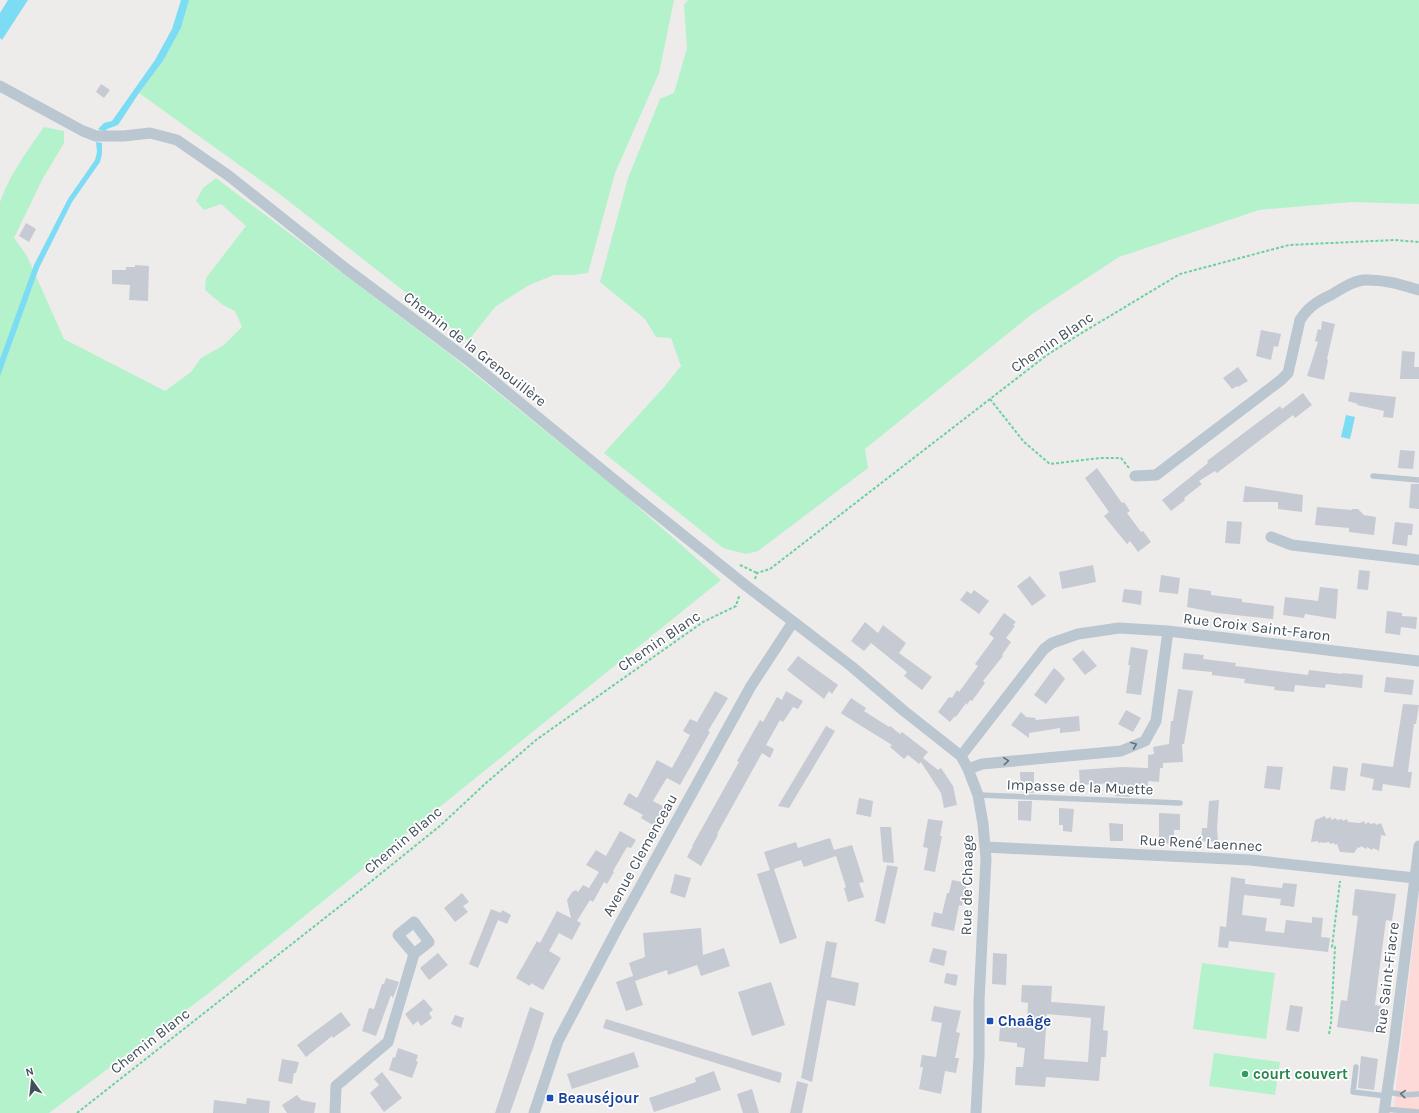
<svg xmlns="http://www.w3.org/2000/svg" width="1419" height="1113" viewBox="0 0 1419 1113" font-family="Karla,sans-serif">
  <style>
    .medical { fill: #fdd9d7 }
    .green { fill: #b3f2cb }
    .water { fill: #7cdcf3 }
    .building { fill: #c6cad2; fill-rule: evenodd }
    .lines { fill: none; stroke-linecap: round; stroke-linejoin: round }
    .path { stroke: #69d29d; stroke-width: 2; stroke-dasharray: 3 2; stroke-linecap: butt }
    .lane { stroke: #bac6d0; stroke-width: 5.5 }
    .street { stroke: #bac6d0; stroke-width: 11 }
    .oneway { stroke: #66737d }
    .transit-dot { fill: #1a4fb4; stroke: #fff; stroke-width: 1.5 }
    .leisure-dot { fill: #2e9e5b; stroke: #fff; stroke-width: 1.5 }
    .labels { text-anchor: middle; stroke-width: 3.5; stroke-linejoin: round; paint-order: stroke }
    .street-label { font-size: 15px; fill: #424f5a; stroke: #fff }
    .transit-label { font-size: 15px; font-weight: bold; fill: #164399; stroke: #fff; text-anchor: start }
    .leisure-label { font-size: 15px; font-weight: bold; fill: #27864d; stroke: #fff; text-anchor: start }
  </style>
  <rect width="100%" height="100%" fill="#eeebeb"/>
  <path class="medical" d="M 1419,896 L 1419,1113 L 1393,1113 Z"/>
  <path class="green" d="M 189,0 L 674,0 L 659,73 L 615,173 L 588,273 L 573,275 L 554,275 L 529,285 L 495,307 L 468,341 L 277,192 L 139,93 L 163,61 L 181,28 Z
    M 688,0 L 1419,0 L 1419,204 L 1351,202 L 1259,210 L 1119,257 L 1032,314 L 865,449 L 868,468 L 758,551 L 746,554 L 723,548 L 604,453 L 664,387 L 681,366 L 671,338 L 656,337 L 645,319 L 600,282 L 628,178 L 660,99 L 674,93 L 687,48 L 684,5 Z
    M 44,127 L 64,131 L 64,143 L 42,180 L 14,238 L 27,256 L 64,339 L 165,391 L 191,372 L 201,358 L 224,345 L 242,327 L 235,311 L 223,305 L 205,290 L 206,278 L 246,226 L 221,204 L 204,210 L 196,201 L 203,188 L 216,178 L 451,355 L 621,492 L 721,580 L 209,993 L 49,1113 L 0,1113 L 0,202 C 10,174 27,151 44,127 Z
    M 1202,963 L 1275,973 L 1266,1039 L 1193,1029 Z
    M 1214,1053 L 1280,1062 L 1275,1095 L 1209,1086 Z"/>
  <path class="water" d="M 8,0 L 28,0 L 2,40 L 0,38 L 0,13 Z
    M 181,0 L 189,0 L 181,28 L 163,61 L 139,93 L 118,125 L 107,129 L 105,132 L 98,129 L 104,123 L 112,121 L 155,60 L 172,29 Z
    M 96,142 L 102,143 L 102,154 L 100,162 L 72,202 L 39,268 L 0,376 L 0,359 L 34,265 L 68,199 L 95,160 L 97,152 Z
    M 1346,415 L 1355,417 L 1350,439 L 1341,437 Z"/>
  <path class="building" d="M 101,84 L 110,90 L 104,98 L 96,92 Z
    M 26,223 L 36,229 L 29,242 L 19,236 Z
    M 135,265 L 149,266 L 148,301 L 129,300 L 130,285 L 112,284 L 112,270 L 126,270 L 126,267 L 135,267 Z
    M 1322,321 L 1335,324 L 1327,359 L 1328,360 L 1324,380 L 1307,376 L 1318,342 L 1315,341 L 1318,329 L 1321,330 Z
    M 1261,330 L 1281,334 L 1278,347 L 1274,346 L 1271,360 L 1256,356 Z
    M 1402,351 L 1415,352 L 1414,367 L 1419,367 L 1419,379 L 1400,379 Z
    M 1238,367 L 1248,381 L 1238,387 L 1237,386 L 1232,389 L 1223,378 Z
    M 1350,392 L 1396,397 L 1393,418 L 1383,417 L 1384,411 L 1357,405 L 1358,404 L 1348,401 Z
    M 1303,393 L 1312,405 L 1295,418 L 1293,415 L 1217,473 L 1215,471 L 1199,481 L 1202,484 L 1184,498 L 1185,500 L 1171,511 L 1162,500 L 1208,463 L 1207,461 L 1257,423 L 1280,406 L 1282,409 Z
    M 1400,450 L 1415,451 L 1413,469 L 1398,468 Z
    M 1097,468 L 1122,503 L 1124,502 L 1130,511 L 1127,513 L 1141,532 L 1143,531 L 1151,542 L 1138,552 L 1130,541 L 1127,544 L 1104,516 L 1109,512 L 1085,478 Z
    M 1411,484 L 1419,484 L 1419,509 L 1409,508 Z
    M 1245,486 L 1303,495 L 1302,512 L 1278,509 L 1278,502 L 1243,502 Z
    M 1317,507 L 1352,510 L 1352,509 L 1358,509 L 1364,515 L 1376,517 L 1374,535 L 1349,532 L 1349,528 L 1315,525 Z
    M 1227,521 L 1242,522 L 1240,544 L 1225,543 Z
    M 1395,522 L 1413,524 L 1412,535 L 1408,535 L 1407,546 L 1392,544 Z
    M 1093,565 L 1096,582 L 1062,589 L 1059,572 Z
    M 1359,570 L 1370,571 L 1368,590 L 1357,589 Z
    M 1161,575 L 1180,578 L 1178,594 L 1159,592 Z
    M 1030,576 L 1046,596 L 1032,606 L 1017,586 Z
    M 1320,587 L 1338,589 L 1336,619 L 1305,614 L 1304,618 L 1283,615 L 1285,597 L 1318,601 Z
    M 1189,588 L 1211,591 L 1211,595 L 1242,599 L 1242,602 L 1274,606 L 1273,619 L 1217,613 L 1187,607 Z
    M 1124,589 L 1142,591 L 1141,605 L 1122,602 Z
    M 974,590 L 989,601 L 979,614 L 960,600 L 967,591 L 971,594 Z
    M 1387,611 L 1402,613 L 1402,616 L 1417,617 L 1416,629 L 1401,627 L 1400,635 L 1385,633 Z
    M 1004,613 L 1016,622 L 1013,625 L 1015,626 L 1006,638 L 1011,642 L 1002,655 L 1003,656 L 983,681 L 985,683 L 972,701 L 970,700 L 967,705 L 966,703 L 956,717 L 955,716 L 950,722 L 938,712 L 949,697 L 952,698 L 957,690 L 959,692 L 978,666 L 975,664 L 994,638 L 989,634 Z
    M 865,622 L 878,633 L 883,625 L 906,643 L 899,653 L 932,677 L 922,690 L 904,676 L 907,672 L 871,643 L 864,651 L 851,641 Z
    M 1131,647 L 1148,650 L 1141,695 L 1126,693 L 1130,665 L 1128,665 Z
    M 1083,650 L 1097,666 L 1085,675 L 1072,659 Z
    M 1184,653 L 1204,655 L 1203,659 L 1236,663 L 1235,666 L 1308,675 L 1309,670 L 1342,674 L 1342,673 L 1363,675 L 1362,688 L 1326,684 L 1325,688 L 1295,685 L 1294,692 L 1274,690 L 1275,687 L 1244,683 L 1245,679 L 1212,675 L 1212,672 L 1182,669 Z
    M 798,656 L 838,685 L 832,694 L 829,691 L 824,699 L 787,670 Z
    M 1054,668 L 1060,673 L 1065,679 L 1046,704 L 1034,695 Z
    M 1386,677 L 1414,680 L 1412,695 L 1384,692 Z
    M 1178,689 L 1193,691 L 1184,744 L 1182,744 L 1183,762 L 1163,763 L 1163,768 L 1160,768 L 1159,782 L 1148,781 L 1148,786 L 1130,786 L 1130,797 L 1115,796 L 1115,783 L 1080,785 L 1079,770 L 1122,767 L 1148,768 L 1148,755 L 1154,754 L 1153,747 L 1169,744 L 1171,721 L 1173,721 Z
    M 715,691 L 728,698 L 708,731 L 710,732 L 680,785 L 667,778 L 660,789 L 653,801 L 666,808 L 656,827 L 641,818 L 643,815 L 623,804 L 629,793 L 637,798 L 657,760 L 672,768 L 690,735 L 683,731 L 690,719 L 697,722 Z
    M 786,691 L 803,701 L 798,709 L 793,707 L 783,722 L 780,720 L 766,745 L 774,749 L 770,758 L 762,753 L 717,834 L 718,835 L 701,866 L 687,857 L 693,846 L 692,846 L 739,762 L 737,761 L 760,720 L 763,722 L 777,697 L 782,700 Z
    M 851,698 L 866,708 L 864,711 L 889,727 L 890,726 L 900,734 L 902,732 L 928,752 L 923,758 L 938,770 L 941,768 L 953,786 L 957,805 L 944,808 L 941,793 L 921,762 L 919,764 L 908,755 L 904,759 L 890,747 L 892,745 L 842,714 L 841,713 Z
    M 1403,704 L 1419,705 L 1416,724 L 1414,724 L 1408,772 L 1412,772 L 1410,788 L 1383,784 L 1382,791 L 1372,790 L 1374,779 L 1360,776 L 1362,763 L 1393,767 Z
    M 1126,710 L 1141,718 L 1133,732 L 1118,724 Z
    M 1021,712 L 1026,717 L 1036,718 L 1035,720 L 1079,716 L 1080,731 L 1060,733 L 1060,728 L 1029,733 L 1029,738 L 1011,725 Z
    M 826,726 L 835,731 L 789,808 L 778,806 Z
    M 1267,766 L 1283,767 L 1280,790 L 1264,788 Z
    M 1333,766 L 1348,768 L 1345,791 L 1330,789 Z
    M 1020,772 L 1034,772 L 1034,793 L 1021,792 Z
    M 859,798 L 873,801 L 871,817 L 856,814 Z
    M 1219,800 L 1217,828 L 1218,842 L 1201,841 L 1202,828 L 1207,828 L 1209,801 Z
    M 1018,801 L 1032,801 L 1031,821 L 1018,820 Z
    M 1059,808 L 1074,809 L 1072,832 L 1063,831 L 1063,825 L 1059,825 Z
    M 1159,813 L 1180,814 L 1180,830 L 1174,830 L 1174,844 L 1159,843 Z
    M 1325,816 L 1326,819 L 1331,817 L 1331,820 L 1336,818 L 1337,820 L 1342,819 L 1343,821 L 1347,819 L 1348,822 L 1360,823 L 1364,821 L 1365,824 L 1369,822 L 1370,824 L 1375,823 L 1376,825 L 1381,823 L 1386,836 L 1381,835 L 1379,851 L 1373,848 L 1372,850 L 1367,847 L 1366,849 L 1361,846 L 1360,848 L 1358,847 L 1354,853 L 1340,852 L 1337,844 L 1335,845 L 1334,843 L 1330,844 L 1329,842 L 1323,843 L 1323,842 L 1318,843 L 1318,841 L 1311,842 L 1315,820 Z
    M 928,819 L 943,821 L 940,836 L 942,836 L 935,872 L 924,870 L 928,848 L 923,847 Z
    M 1109,823 L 1123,824 L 1123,841 L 1110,841 Z
    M 880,827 L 891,827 L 894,863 L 883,862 Z
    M 620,831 L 636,840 L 631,848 L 627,847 L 613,871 L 614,872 L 607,884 L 604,882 L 593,902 L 590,900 L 577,921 L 581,923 L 572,940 L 559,933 L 549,951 L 561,958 L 543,990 L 531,983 L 530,986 L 516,978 L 537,941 L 540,943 L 557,911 L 571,918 L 567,900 L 572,892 L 576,890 L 578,892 L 583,885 L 589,888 L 599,872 L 586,865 L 596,850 L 606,856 Z
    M 830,838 L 834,850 L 852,845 L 864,882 L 859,883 L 864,897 L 848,902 L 844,888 L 846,887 L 836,856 L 804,867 L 801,860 L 774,869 L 797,938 L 780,944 L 757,874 L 770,870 L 764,852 L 796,842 L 798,848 Z
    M 887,865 L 898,867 L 885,924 L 875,921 Z
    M 675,874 L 691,878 L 685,898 L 670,893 Z
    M 1231,877 L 1245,879 L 1245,884 L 1282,888 L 1283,883 L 1297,884 L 1294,907 L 1280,905 L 1281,899 L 1244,895 L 1242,915 L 1267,918 L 1265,931 L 1284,933 L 1286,920 L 1312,923 L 1312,917 L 1323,918 L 1321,937 L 1330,938 L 1328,952 L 1229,941 L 1228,948 L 1218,947 L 1220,926 L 1226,927 Z
    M 952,880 L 967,883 L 962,906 L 959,905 L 954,931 L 931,926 L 934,912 L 942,914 L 947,893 L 949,893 Z
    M 1355,889 L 1396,894 L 1392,921 L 1386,920 L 1379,972 L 1375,1005 L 1381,1006 L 1377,1033 L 1337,1027 L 1341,1000 L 1347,1001 L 1358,916 L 1352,915 Z
    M 462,893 L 469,902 L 463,906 L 468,912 L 455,922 L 444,908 Z
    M 491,909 L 501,913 L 502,910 L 511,915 L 507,924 L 498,920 L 478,968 L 469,964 Z
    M 701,928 L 703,955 L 724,948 L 730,966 L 701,976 L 697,965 L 668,975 L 667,970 L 635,981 L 643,1005 L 626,1011 L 616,982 L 633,976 L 629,963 L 645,957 L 643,933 Z
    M 826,941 L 837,943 L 831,977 L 859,983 L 855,1006 L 827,1000 L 812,1082 L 801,1078 Z
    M 933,948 L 947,951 L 944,966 L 929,962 Z
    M 438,953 L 448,965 L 429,980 L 420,968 Z
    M 993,953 L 1007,954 L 1006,985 L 992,984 Z
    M 946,973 L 958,975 L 956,986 L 944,983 Z
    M 386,978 L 399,982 L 393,998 L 391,995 L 376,1036 L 362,1031 L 369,1008 L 374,1009 L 382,984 L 384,984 Z
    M 771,982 L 785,1025 L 752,1036 L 738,992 Z
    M 1022,985 L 1052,986 L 1051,1002 L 1105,1006 L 1103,1030 L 1108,1031 L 1106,1057 L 1101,1057 L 1099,1081 L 1046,1077 L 1045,1087 L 1015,1085 L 1016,1067 L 1023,1067 L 1025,1048 L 1017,1047 L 1017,1043 L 999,1041 L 1000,1026 L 1018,1027 L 1018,1022 L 1027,1022 L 1028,1003 L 1021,1002 ZM 1047,1014 L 1091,1018 L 1088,1062 L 1044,1059 Z
    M 424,999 L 433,1010 L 429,1013 L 432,1018 L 421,1026 L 418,1021 L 413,1025 L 405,1014 Z
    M 1290,1005 L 1303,1007 L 1299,1032 L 1286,1030 Z
    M 934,1006 L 961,1011 L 956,1032 L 960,1033 L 955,1058 L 959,1058 L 956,1073 L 945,1071 L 941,1094 L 919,1089 L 923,1067 L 920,1067 L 922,1055 L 936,1057 L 942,1023 L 931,1021 Z
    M 530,1007 L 544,1013 L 534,1045 L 510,1113 L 495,1113 Z
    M 341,1012 L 351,1025 L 333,1038 L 332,1036 L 306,1057 L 297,1045 Z
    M 455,1015 L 464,1018 L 461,1028 L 451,1024 Z
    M 606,1019 L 782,1073 L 780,1083 L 603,1028 Z
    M 398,1048 L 418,1055 L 416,1061 L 418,1062 L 412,1078 L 389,1070 L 393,1057 L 395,1058 Z
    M 634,1052 L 639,1067 L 572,1089 L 567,1074 Z
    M 1361,1056 L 1378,1059 L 1374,1090 L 1358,1088 Z
    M 282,1059 L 299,1062 L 296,1073 L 294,1073 L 292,1084 L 278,1081 Z
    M 714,1071 L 721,1090 L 654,1112 L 649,1098 L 696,1082 L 695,1078 Z
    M 382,1072 L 402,1098 L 384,1112 L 370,1093 L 379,1085 L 374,1079 Z
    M 797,1081 L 808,1084 L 802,1113 L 790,1113 Z
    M 752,1089 L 759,1113 L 743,1113 L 737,1094 Z
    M 297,1095 L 301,1100 L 316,1103 L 314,1113 L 287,1113 L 282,1105 Z
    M 247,1098 L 270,1101 L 269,1113 L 213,1113 L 214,1100 L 246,1104 Z"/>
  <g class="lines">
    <path class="path" d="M 990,399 L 1024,442 L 1050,464 L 1100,458 L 1121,458 L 1129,468
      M 740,565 L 757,573
      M 755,579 L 757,573 L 770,569 L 1047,355 L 1080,334 L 1180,274 L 1289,245 L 1394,240 L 1419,242
      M 1329,1034 L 1331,1023 L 1335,947 L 1332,947 L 1340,881
      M 77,1113 L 363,888 L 441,825 L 486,783 L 536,740 L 703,622 L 736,606 L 738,599 L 740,595"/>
    <path class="lane" d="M 1373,476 L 1419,480
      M 978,795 L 1180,803
      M 1356,1067 L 1353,1092 L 1386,1096
      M 1387,1092 L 1405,1095 L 1419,1094
      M 1384,1109 L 1419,1112"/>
    <path class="street" d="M 0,86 L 83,131 L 96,136 L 124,136 L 150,133 L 177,140 L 229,176 L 345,268 L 468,360 L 628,491 L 744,584 L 851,666 L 904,711 L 961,756 L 968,769 L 978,795 L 983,824 L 986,859 L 979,1001 L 979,1056 L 976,1113
      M 1135,476 L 1156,475 L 1281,380 L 1288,373 L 1300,320 C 1308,307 1318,301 1331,295 C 1341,289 1352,281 1364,280 C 1383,279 1402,285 1419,290
      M 1271,537 L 1292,545 L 1419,560
      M 961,756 L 1044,649 L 1052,643 L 1078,634 L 1119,628 L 1168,631 L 1419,661
      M 968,769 L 982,764 L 1121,751 L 1145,741 L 1156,721 L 1168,631
      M 985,847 L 1250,860 L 1415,878
      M 335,1113 L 336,1086 L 388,1042 L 414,954 L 429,942 L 414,922 L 398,935 L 414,954
      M 534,1113 L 558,1041 L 617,929 L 751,686 L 793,622
      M 1384,1113 L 1394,1044 L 1419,846"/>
  </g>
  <defs><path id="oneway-chevron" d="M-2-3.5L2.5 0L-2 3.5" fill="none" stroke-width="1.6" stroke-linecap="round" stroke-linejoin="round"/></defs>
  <g class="oneway">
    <use href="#oneway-chevron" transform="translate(1134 745) rotate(-23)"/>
    <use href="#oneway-chevron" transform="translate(1006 761) rotate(-5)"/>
    <use href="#oneway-chevron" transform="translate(1403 1094) rotate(-175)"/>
  </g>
  <g class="transit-dot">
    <rect x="986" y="1017" width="8" height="8" rx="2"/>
    <rect x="546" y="1094" width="8" height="8" rx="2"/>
  </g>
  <circle class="leisure-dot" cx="1245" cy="1074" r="4"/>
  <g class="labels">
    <g class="street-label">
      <text transform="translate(1052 342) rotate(-34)" y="5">Chemin Blanc</text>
      <text transform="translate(475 349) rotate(38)" y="5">Chemin de la Grenouillère</text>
      <text transform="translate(1257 627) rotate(7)" y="5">Rue Croix Saint-Faron</text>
      <text transform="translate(659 641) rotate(-34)" y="5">Chemin Blanc</text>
      <text transform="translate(1080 787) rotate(2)" y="5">Impasse de la Muette</text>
      <text transform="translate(403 840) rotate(-40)" y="5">Chemin Blanc</text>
      <text transform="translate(1201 843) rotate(3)" y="5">Rue René Laennec</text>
      <text transform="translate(640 855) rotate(-61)" y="5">Avenue Clemenceau</text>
      <text transform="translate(967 885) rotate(-89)" y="5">Rue de Chaage</text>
      <text transform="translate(1387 978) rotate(-83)" y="5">Rue Saint-Fiacre</text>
      <text transform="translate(150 1041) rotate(-38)" y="5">Chemin Blanc</text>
    </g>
    <g class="transit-label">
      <text x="998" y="1026">Chaâge</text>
      <text x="558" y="1103">Beauséjour</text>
    </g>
    <g class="leisure-label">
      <text x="1253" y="1079">court couvert</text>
    </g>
  </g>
  <g transform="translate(32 1081) rotate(345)" stroke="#ffffff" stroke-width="3" paint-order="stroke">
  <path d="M0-3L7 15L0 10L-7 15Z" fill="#424f5a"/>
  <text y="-6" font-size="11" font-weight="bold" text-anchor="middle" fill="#424f5a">N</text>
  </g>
</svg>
